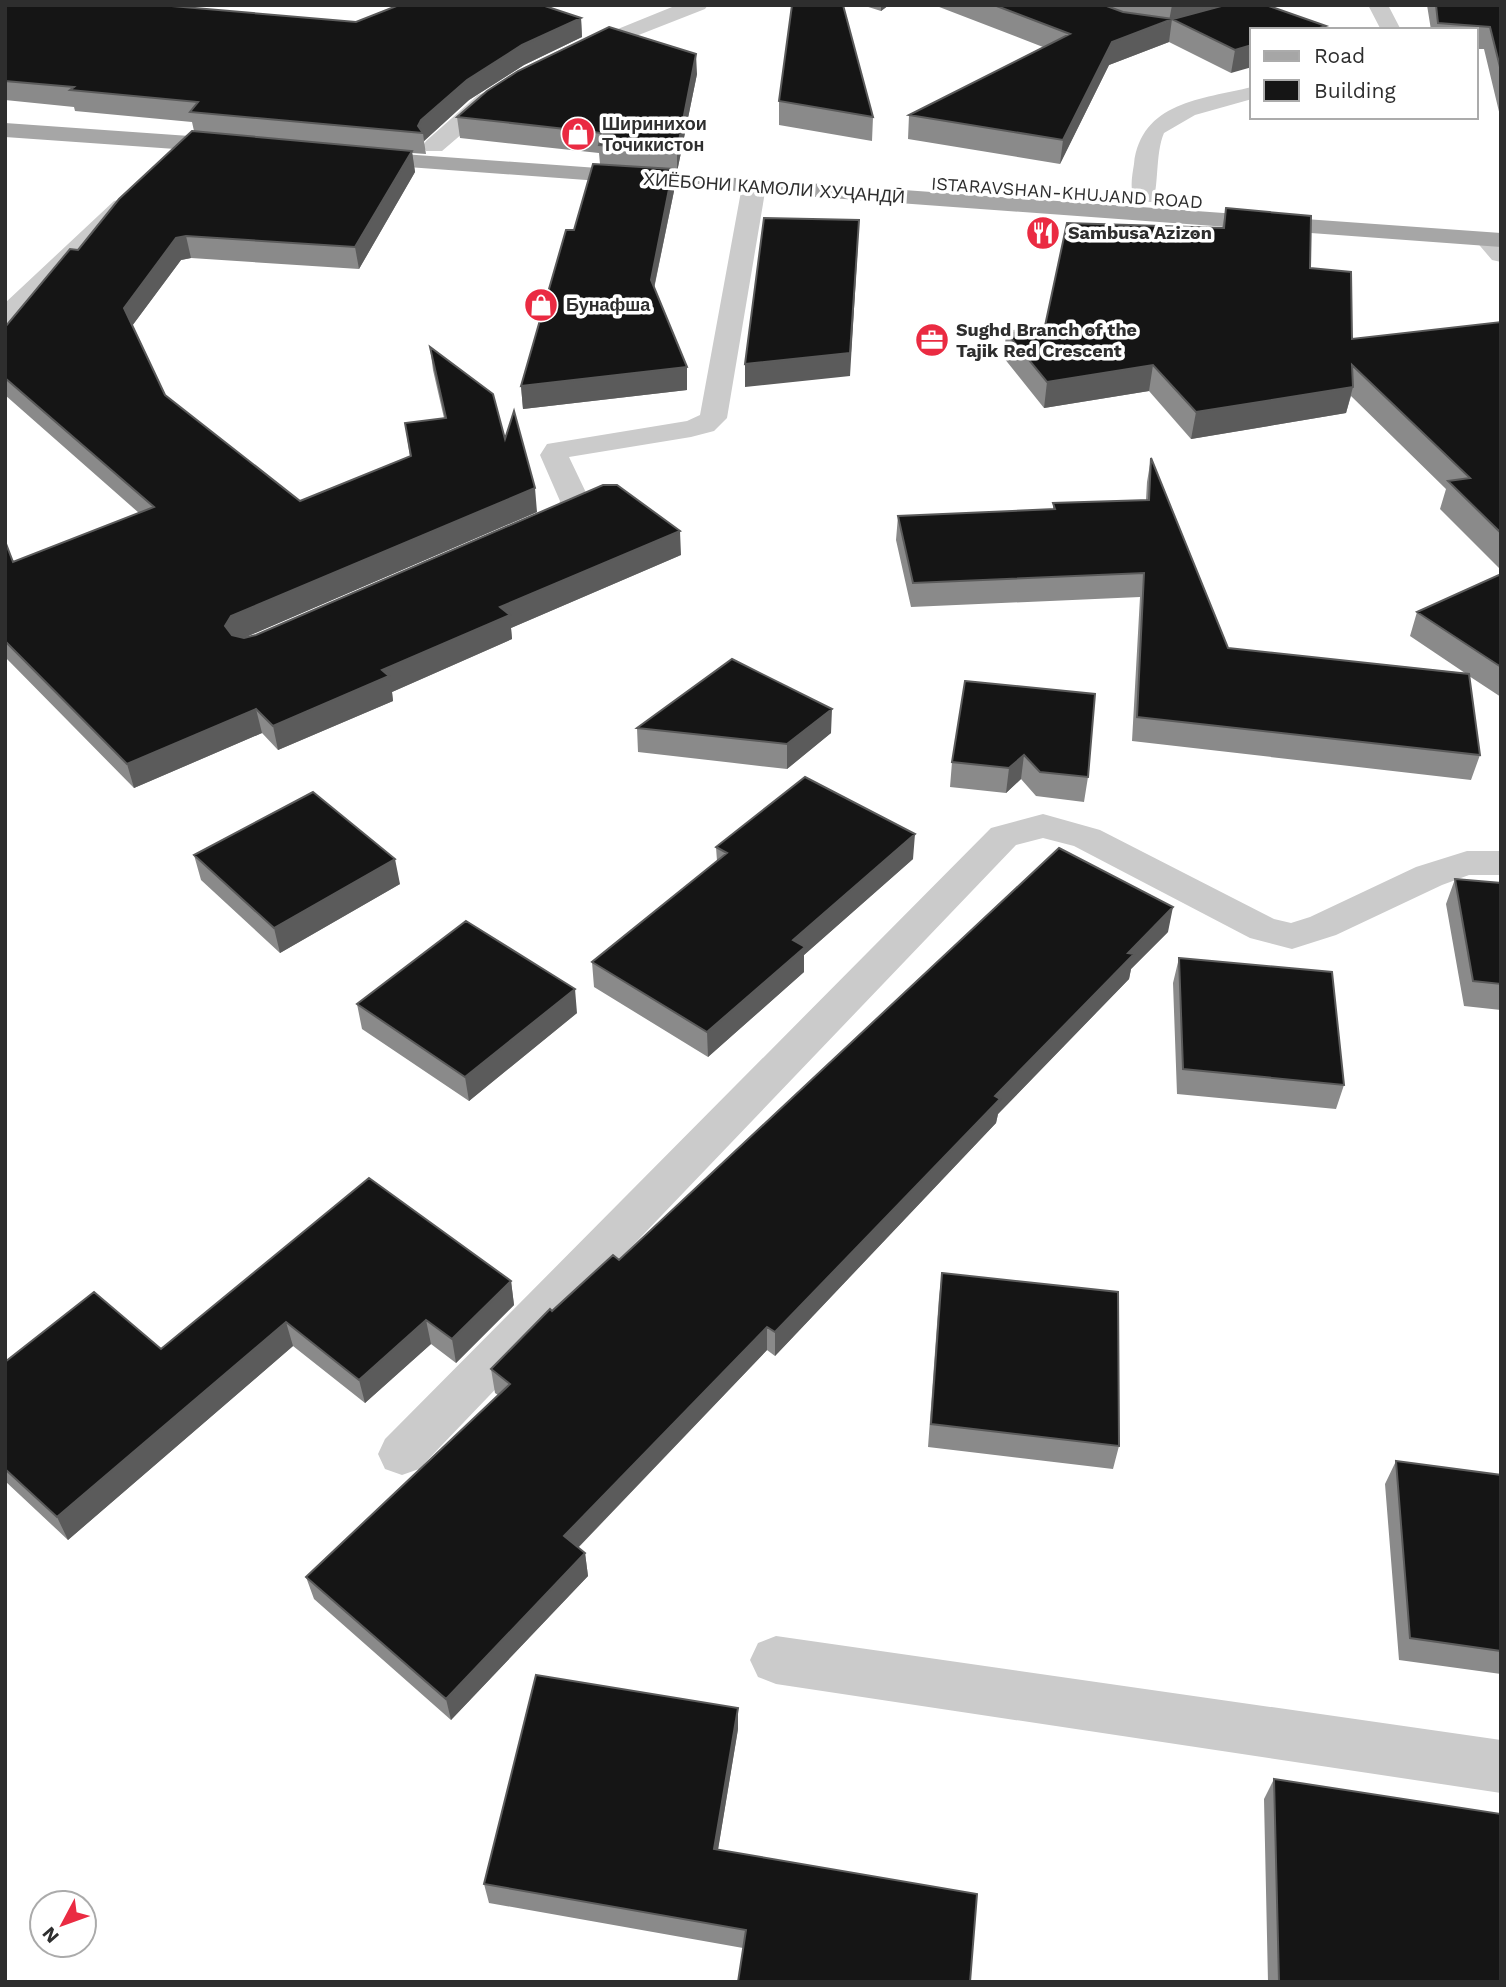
<svg xmlns="http://www.w3.org/2000/svg" width="1506" height="1987" viewBox="0 0 1506 1987" font-family="'Work Sans',sans-serif">
  <style>
    .lines { fill: none; stroke-linecap: round; stroke-linejoin: round }
    .minor { fill: #cbcbcb; fill-rule: evenodd }
    .primary { fill: #a6a6a6; fill-rule: evenodd }
    .wall { fill: #8a8a8a }
    .shaded-wall { fill: #5b5b5b }
    .building { fill: #151515; stroke: #5b5b5b; stroke-width: 2 }
    .labels { text-anchor: middle; stroke-width: 7; stroke-linejoin: round; paint-order: stroke }
    .far-poi-label { font-size: 18px; font-weight: bold; fill: #2e2e2e; stroke: #fff; text-anchor: start }
    .far-street-label { font-size: 18px; fill: #2e2e2e; stroke: #fff }
  </style>
  <rect width="100%" height="100%" fill="#fff"/>
  <g class="lines">
    <path class="minor" d="M 677,5 L 708,5 L 705,9 L 585,56 L 571,56 L 568,52 L 571,48 Z
      M 1368,5 L 1388,5 L 1401,30 L 1381,30 Z
      M 500,86 L 508,87 L 511,92 L 442,151 L 426,151 L 423,146 L 426,141 L 478,95 Z
      M 1252,87 L 1252,99 L 1195,115 L 1164,133 C 1155,153 1159,192 1152,202 L 1136,202 C 1129,192 1132,176 1134,164 C 1141,102 1202,99 1252,87 Z
      M 754,179 L 762,181 L 766,186 L 727,418 L 714,431 L 691,437 L 569,457 L 590,501 C 587,506 585,513 581,516 C 567,527 541,536 525,532 L 520,526 L 525,520 L 559,505 L 560,501 L 540,455 L 547,444 L 687,421 L 700,415 L 742,186 L 746,181 Z
      M 122,199 L 130,201 L 134,206 L 130,211 L 14,322 L 5,325 L 5,303 L 114,201 Z
      M 1487,233 L 1496,235 L 1501,240 L 1501,262 L 1492,260 L 1475,240 L 1478,235 Z
      M 1043,814 L 1100,830 L 1274,919 L 1291,923 L 1310,917 L 1416,867 L 1467,851 L 1501,851 L 1501,875 L 1469,875 L 1442,885 L 1336,935 L 1292,949 L 1250,938 L 1074,846 L 1043,838 L 1016,845 L 419,1469 L 402,1475 L 385,1469 L 378,1454 L 385,1439 L 991,828 Z
      M 776,1636 L 1501,1740 L 1501,1793 L 776,1684 L 758,1677 L 750,1660 L 758,1643 Z"/>
    <path class="primary" d="M 5,123 L 232,139 L 240,141 L 243,146 L 240,151 L 232,153 L 5,137 Z
      M 361,151 L 1501,233 L 1501,247 L 353,163 L 350,158 L 353,153 Z"/>
  </g>
  <path class="wall" d="M 5,5 L 356,22 L 581,18 L 582,37 L 524,65 L 469,100 L 424,141 L 426,154 L 412,153 L 415,172 L 359,269 L 191,258 L 181,260 L 132,326 L 165,395 L 300,501 L 410,457 L 405,423 L 444,418 L 433,370 L 430,347 L 505,439 L 537,512 L 243,638 L 681,555 L 511,628 L 512,639 L 392,692 L 393,701 L 278,750 L 262,733 L 134,788 L 5,657 L 5,541 L 13,562 L 139,513 L 5,395 L 5,327 L 78,250 L 194,131 L 192,122 L 75,111 L 74,107 L 5,100 Z
    M 862,5 L 889,5 L 881,11 Z
    M 934,5 L 1217,5 L 1217,7 L 1326,26 L 1326,30 L 1252,30 L 1231,73 L 1169,42 L 1109,65 L 1060,164 L 908,139 L 909,115 L 1043,47 Z
    M 1427,5 L 1501,5 L 1501,120 L 1484,49 L 1476,49 L 1476,30 L 1431,30 Z
    M 697,74 L 677,172 L 673,172 L 674,191 L 654,289 L 687,367 L 687,390 L 523,409 L 521,386 L 574,230 L 600,164 L 599,153 L 460,138 L 457,117 Z
    M 779,101 L 873,117 L 872,141 L 779,125 Z
    M 1226,208 L 1310,268 L 1352,339 L 1501,322 L 1501,570 L 1440,509 L 1446,489 L 1351,396 L 1346,413 L 1191,439 L 1149,391 L 1044,408 L 1004,358 L 1006,332 L 1045,326 L 1222,228 Z
    M 1151,458 L 1228,648 L 1465,673 L 1410,636 L 1417,612 L 1501,574 L 1501,697 L 1469,676 L 1480,755 L 1471,780 L 1132,741 L 1140,597 L 911,607 L 896,540 L 898,516 L 1053,509 L 1053,503 L 1146,500 L 1147,482 Z
    M 965,681 L 1088,777 L 1084,802 L 1036,796 L 1021,779 L 1006,793 L 950,787 L 952,762 Z
    M 637,728 L 831,733 L 787,769 L 638,752 Z
    M 716,847 L 913,859 L 804,955 L 804,972 L 708,1057 L 594,987 L 592,962 L 717,861 Z
    M 194,855 L 400,884 L 280,953 L 201,880 Z
    M 1455,879 L 1501,883 L 1501,1010 L 1464,1006 L 1446,904 Z
    M 1168,932 L 1131,969 L 1129,979 L 998,1114 L 996,1123 L 775,1356 L 767,1350 L 578,1548 L 585,1553 L 588,1576 L 451,1720 L 314,1599 L 306,1577 L 498,1395 L 495,1393 L 491,1369 L 552,1311 L 619,1260 Z
    M 1179,958 L 1344,1085 L 1336,1109 L 1177,1094 L 1173,983 Z
    M 357,1004 L 577,1013 L 469,1101 L 362,1029 Z
    M 369,1178 L 511,1281 L 514,1305 L 456,1363 L 431,1344 L 365,1403 L 293,1346 L 68,1540 L 5,1481 L 5,1362 L 161,1349 Z
    M 942,1273 L 1119,1446 L 1113,1469 L 928,1447 L 939,1297 Z
    M 1396,1461 L 1501,1475 L 1501,1674 L 1399,1660 L 1385,1484 Z
    M 738,1729 L 718,1849 L 970,1982 L 743,1948 L 489,1903 L 484,1884 Z
    M 1274,1779 L 1501,1982 L 1268,1982 L 1264,1799 Z"/>
  <path class="shaded-wall" d="M 881,5 L 889,5 L 881,11 Z
    M 1172,5 L 1217,5 L 1216,12 L 1172,19 L 1169,42 L 1109,65 L 1060,164 L 1063,140 L 1112,42 L 1169,21 Z
    M 581,18 L 582,37 L 524,65 L 469,100 L 424,141 L 423,133 L 418,126 L 421,120 L 467,80 L 522,45 Z
    M 1326,26 L 1326,30 L 1313,30 Z
    M 1252,45 L 1252,67 L 1231,73 L 1235,50 Z
    M 696,54 L 697,74 L 677,172 L 677,151 Z
    M 412,151 L 415,172 L 359,269 L 355,247 Z
    M 673,169 L 674,191 L 651,302 L 651,280 Z
    M 186,236 L 191,258 L 181,260 L 129,330 L 124,308 L 176,238 Z
    M 858,242 L 850,376 L 745,387 L 745,364 Z
    M 1153,365 L 1149,391 L 1044,408 L 1047,382 Z
    M 687,367 L 687,390 L 523,409 L 521,386 Z
    M 1353,387 L 1346,413 L 1191,439 L 1196,412 Z
    M 535,488 L 537,512 L 237,641 L 230,650 L 225,626 L 231,616 Z
    M 680,531 L 681,555 L 511,628 L 512,639 L 392,692 L 393,701 L 278,750 L 273,726 L 500,607 Z
    M 256,709 L 262,733 L 134,788 L 127,764 Z
    M 832,709 L 831,733 L 787,769 L 787,744 Z
    M 1024,755 L 1021,779 L 1006,793 L 1009,768 Z
    M 915,834 L 913,859 L 804,955 L 804,972 L 708,1057 L 707,1032 L 793,940 Z
    M 395,859 L 400,884 L 280,953 L 274,928 Z
    M 1173,907 L 1168,932 L 1131,969 L 1129,979 L 998,1114 L 996,1123 L 775,1356 L 775,1332 L 1128,953 Z
    M 575,989 L 577,1013 L 469,1101 L 465,1077 Z
    M 511,1281 L 514,1305 L 456,1363 L 452,1339 Z
    M 426,1320 L 431,1344 L 365,1403 L 359,1380 Z
    M 286,1322 L 293,1346 L 68,1540 L 57,1517 Z
    M 767,1327 L 767,1350 L 567,1559 L 564,1536 Z
    M 585,1553 L 588,1576 L 451,1720 L 446,1699 Z
    M 738,1708 L 738,1729 L 715,1868 L 714,1849 Z"/>
  <path class="building" d="M 5,5 L 160,5 L 356,22 L 399,5 L 542,5 L 581,18 L 522,45 L 467,80 L 421,120 L 418,126 L 423,133 L 190,112 L 198,102 L 70,90 L 74,87 L 5,81 Z
    M 792,5 L 843,5 L 873,117 L 779,101 Z
    M 994,5 L 1104,5 L 1123,12 L 1173,19 L 1225,5 L 1266,5 L 1326,26 L 1313,30 L 1252,30 L 1252,45 L 1235,50 L 1172,19 L 1112,42 L 1063,140 L 909,115 L 1070,34 Z
    M 1436,5 L 1501,5 L 1501,71 L 1490,27 L 1438,23 Z
    M 609,27 L 696,54 L 677,151 L 599,145 L 602,133 L 457,117 L 487,91 L 518,71 Z
    M 192,131 L 412,151 L 355,247 L 186,236 L 176,238 L 124,308 L 165,395 L 300,501 L 411,456 L 405,423 L 446,418 L 430,347 L 493,394 L 505,439 L 514,411 L 535,488 L 231,616 L 225,626 L 232,635 L 244,638 L 256,635 L 603,485 L 617,485 L 680,531 L 500,607 L 510,615 L 382,670 L 389,676 L 273,726 L 256,709 L 127,764 L 5,641 L 5,541 L 13,562 L 154,507 L 5,378 L 5,327 L 70,249 L 78,250 L 119,199 Z
    M 593,164 L 673,169 L 651,280 L 687,367 L 521,386 L 566,230 L 574,230 Z
    M 1226,208 L 1311,216 L 1310,268 L 1351,272 L 1352,339 L 1501,322 L 1501,533 L 1448,481 L 1470,478 L 1352,365 L 1353,387 L 1196,412 L 1153,365 L 1047,382 L 1006,332 L 1045,326 L 1067,223 L 1224,228 Z
    M 764,218 L 859,220 L 850,353 L 745,364 Z
    M 1151,458 L 1228,648 L 1469,674 L 1480,755 L 1137,717 L 1144,573 L 913,583 L 898,516 L 1055,509 L 1053,503 L 1149,500 Z
    M 1501,574 L 1501,667 L 1417,612 Z
    M 732,659 L 832,709 L 787,744 L 637,728 Z
    M 965,681 L 1095,694 L 1088,777 L 1040,772 L 1024,755 L 1009,768 L 952,762 Z
    M 805,777 L 915,834 L 793,940 L 805,947 L 707,1032 L 592,962 L 727,853 L 716,847 Z
    M 313,792 L 395,859 L 274,928 L 194,855 Z
    M 1059,848 L 1173,907 L 1128,953 L 1134,954 L 995,1096 L 1000,1099 L 775,1332 L 767,1327 L 564,1536 L 585,1553 L 446,1699 L 306,1577 L 510,1384 L 491,1369 L 550,1309 L 552,1311 L 613,1255 L 619,1260 Z
    M 1455,879 L 1501,883 L 1501,984 L 1473,981 Z
    M 466,921 L 575,989 L 465,1077 L 357,1004 Z
    M 1179,958 L 1332,972 L 1344,1085 L 1183,1069 Z
    M 369,1178 L 511,1281 L 452,1339 L 426,1320 L 359,1380 L 286,1322 L 57,1517 L 5,1469 L 5,1362 L 94,1292 L 161,1349 Z
    M 942,1273 L 1118,1292 L 1119,1446 L 931,1424 Z
    M 1396,1461 L 1501,1475 L 1501,1651 L 1410,1638 Z
    M 536,1675 L 738,1708 L 714,1849 L 977,1894 L 970,1982 L 738,1982 L 746,1930 L 484,1884 Z
    M 1274,1779 L 1501,1814 L 1501,1982 L 1279,1982 Z"/>
  <defs>
    <g id="shop-disc" transform="scale(1.75)"><circle r="9.5" fill="#ea2b42" stroke="#fff"/><path d="M-5-2.5h2.3a2.7 3.5 0 0 1 5.4 0H5L5.5 6h-11ZM-1.5-2.5h3a1.5 2.3 0 0 0-3 0Z" fill="#fff"/></g>
    <g id="restaurant-disc" transform="scale(1.75)"><circle r="9.5" fill="#ea2b42" stroke="#fff"/><path d="M-5-6h1v4h1v-4h1v4h1v-4h1v5L-1.5 .5V6h-2V.5L-5-1ZM5-6V6H3V1.5H1.5Q1.5-4 5-6Z" fill="#fff"/></g>
    <g id="office-disc" transform="scale(1.75)"><circle r="9.5" fill="#ea2b42" stroke="#fff"/><path d="M-6-3h4V-5.5h4V-3h4V5H-6ZM-1-4.5V-3h2v-1.5ZM-6 0V1H6V0Z" fill="#fff"/></g>
  </defs>
  <g fill-rule="evenodd">
    <use href="#shop-disc" x="578" y="134"/>
    <use href="#restaurant-disc" x="1043" y="233"/>
    <use href="#shop-disc" x="541" y="305"/>
    <use href="#office-disc" x="932" y="340"/>
  </g>
  <g class="labels">
    <g class="far-poi-label">
      <text x="602" y="130">Ширинихои<tspan x="602" dy="21">Точикистон</tspan></text>
      <text x="1068" y="239">Sambusa Azizon</text>
      <text x="566" y="311">Бунафша</text>
      <text x="956" y="336">Sughd Branch of the<tspan x="956" dy="21">Tajik Red Crescent</tspan></text>
    </g>
    <g class="far-street-label">
      <text transform="translate(774 188) rotate(4)" y="6">ХИЁБОНИ КАМОЛИ ХУҶАНДӢ</text>
      <text transform="translate(1067 193) rotate(4)" y="6">ISTARAVSHAN-KHUJAND ROAD</text>
    </g>
  </g>
  <rect width="1506" height="1987" fill="none" stroke="#2e2e2e" stroke-width="14"/>
  <rect x="1250" y="28" width="228" height="91" fill="#ffffff" stroke="#ababab" stroke-width="2"/>
  <rect x="1264" y="51" width="35" height="10" fill="#a6a6a6" stroke="#ababab" stroke-width="2"/>
  <text x="1314" y="63" font-size="21" fill="#2e2e2e">Road</text>
  <rect x="1264" y="80" width="35" height="21" fill="#151515" stroke="#ababab" stroke-width="2"/>
  <text x="1314" y="98" font-size="21" fill="#2e2e2e">Building</text>
  <g transform="translate(63 1924) rotate(229)"><circle r="33" fill="#ffffff" stroke="#ababab" stroke-width="2"/>
  <path d="M0-5L12 26L0 18L-12 26Z" fill="#ea2b42"/>
  <text y="-10" font-size="19" font-weight="bold" text-anchor="middle" fill="#2e2e2e">N</text>
  </g>
</svg>
